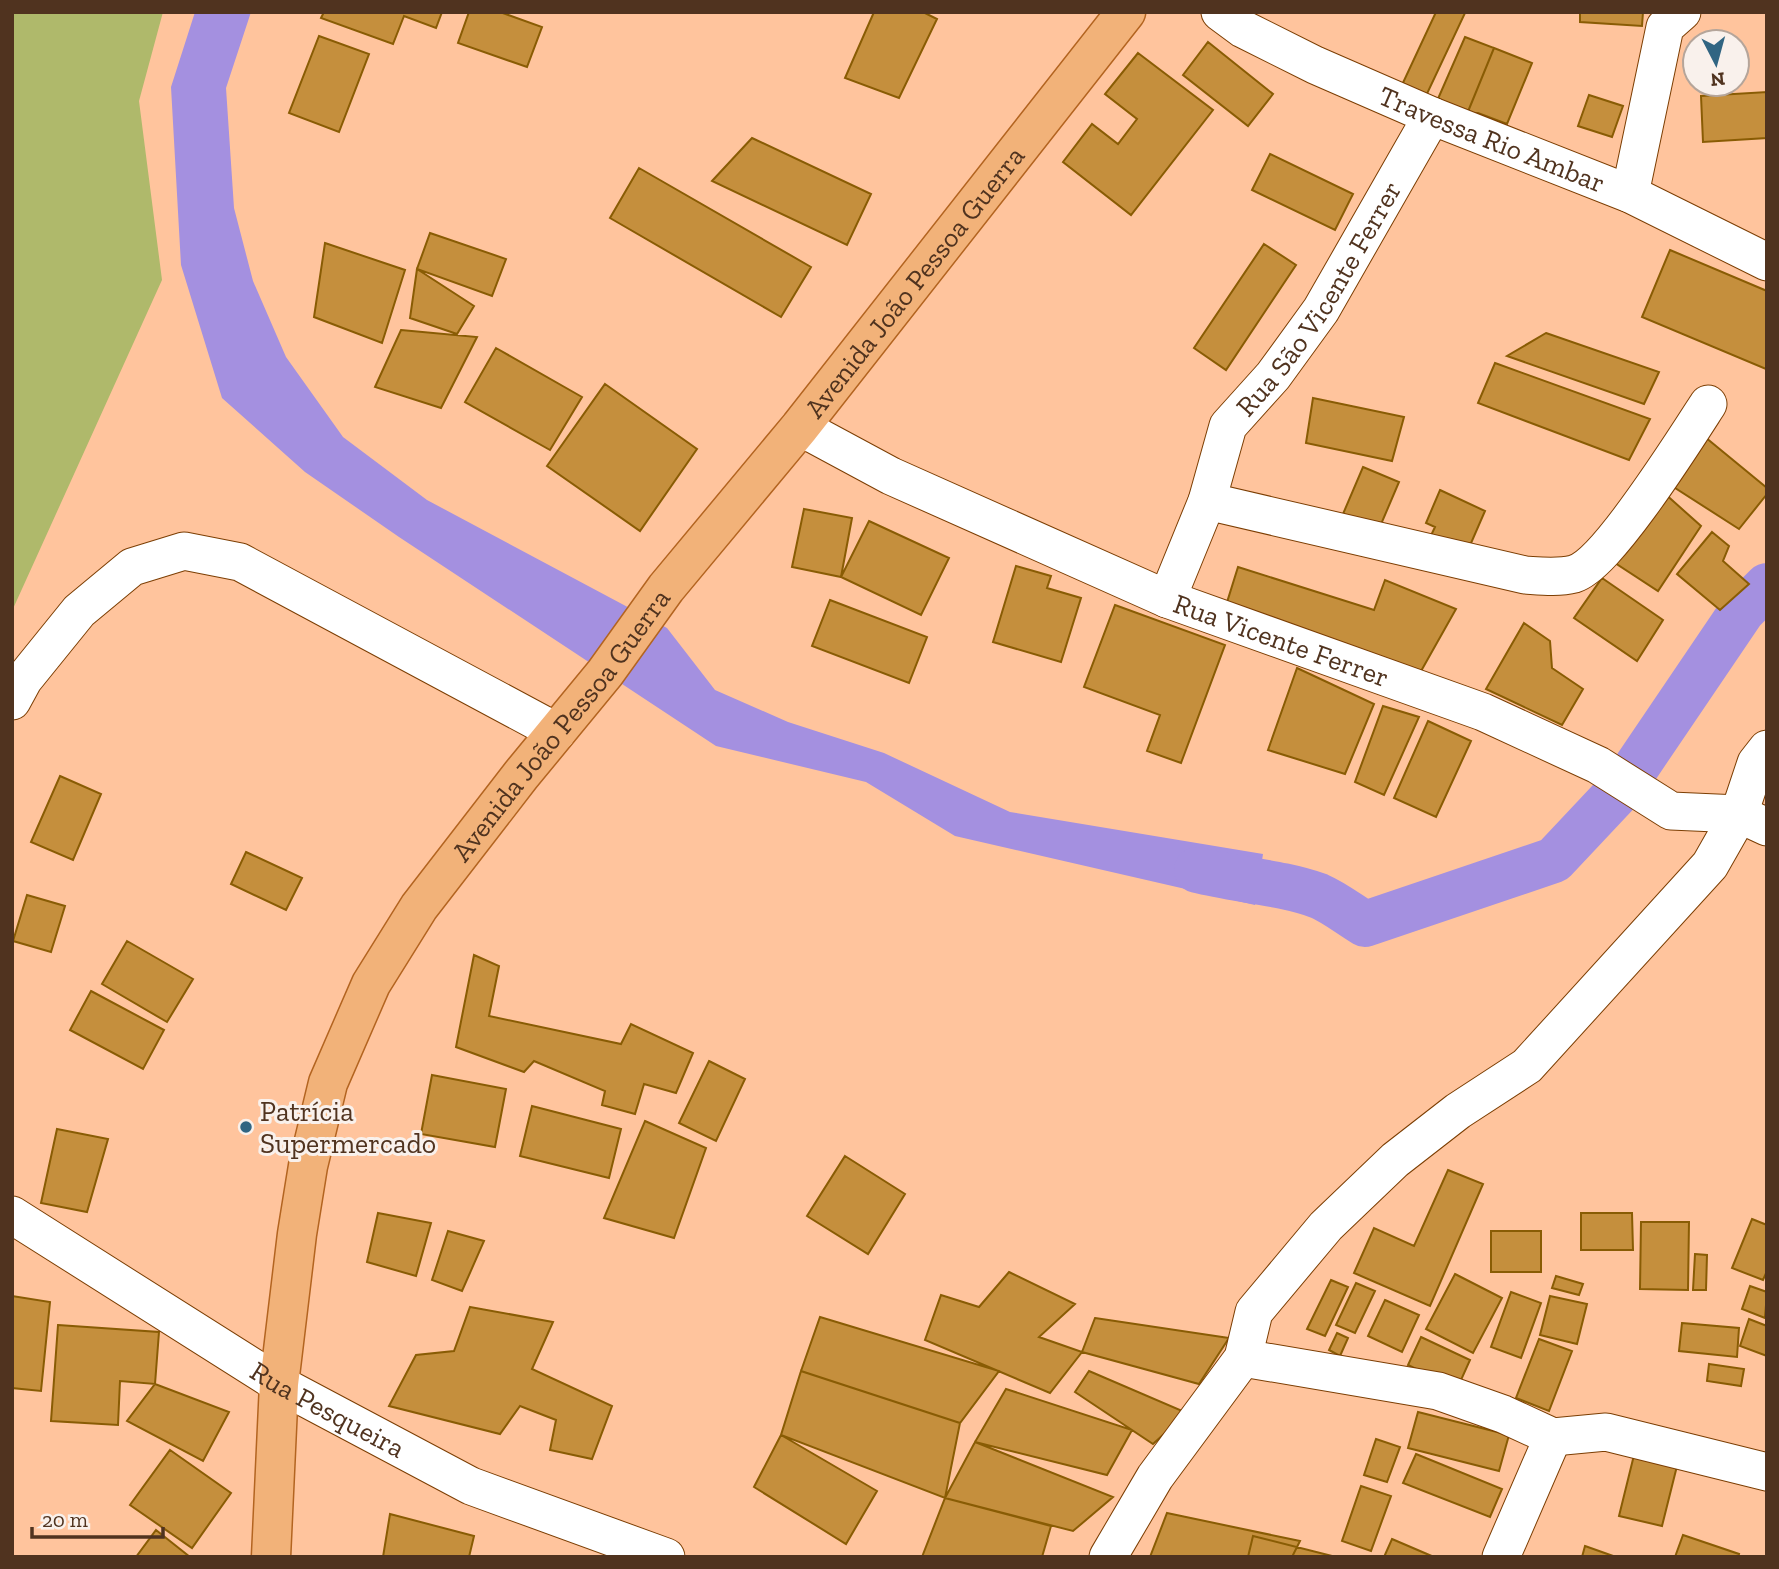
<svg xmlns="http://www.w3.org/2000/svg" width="1779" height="1569" viewBox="0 0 1779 1569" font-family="'Zilla Slab',serif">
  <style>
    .green { fill: #afb96b }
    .water { fill: #a490e0 }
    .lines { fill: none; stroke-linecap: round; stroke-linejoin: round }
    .canal { stroke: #a490e0; stroke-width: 46 }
    .building { fill: #c58f3d; stroke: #895c04; stroke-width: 2 }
    .street-casing { stroke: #7c3e03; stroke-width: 39 }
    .primary-casing { stroke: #b36420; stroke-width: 41 }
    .street { stroke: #fff; stroke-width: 37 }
    .primary { stroke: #f2b279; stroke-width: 38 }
    .poi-dot { fill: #316582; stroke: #f9f1ec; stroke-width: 2.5 }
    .labels { text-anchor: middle; stroke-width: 6; stroke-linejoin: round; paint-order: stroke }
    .street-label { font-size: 28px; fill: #50331f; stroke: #f9f1ec }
    .poi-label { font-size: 28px; fill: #50331f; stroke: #f9f1ec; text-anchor: start }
  </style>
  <rect width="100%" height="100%" fill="#ffc49d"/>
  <path class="green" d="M 12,12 L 163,12 L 139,101 L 162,280 L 12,611 Z"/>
  <path class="water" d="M 195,12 L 251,12 L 226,88 L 234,208 L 253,281 L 286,357 L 343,437 L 427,500 L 667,628 L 715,690 L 788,722 L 884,753 L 1010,812 L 1263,854 L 1255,905 L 955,836 L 866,782 L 716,746 L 399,537 L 305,472 L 222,398 L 181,265 L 171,87 Z"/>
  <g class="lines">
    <path class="canal" d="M 1637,766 L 1742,611 L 1767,586
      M 1197,870 C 1237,880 1280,882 1319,896 C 1335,903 1350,915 1365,924 L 1554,860 L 1617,793"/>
  </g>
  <path class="building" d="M 324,12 L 442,12 L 436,28 L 404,16 L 393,44 L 321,18 Z
    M 469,12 L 500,12 L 542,27 L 527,67 L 458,43 Z
    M 874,12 L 923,12 L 937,19 L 899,98 L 845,78 Z
    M 1436,12 L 1465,13 L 1425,98 L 1401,87 Z
    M 1580,12 L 1643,12 L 1642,26 L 1580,22 Z
    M 319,36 L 369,54 L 339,132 L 289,113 Z
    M 1465,37 L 1494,48 L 1467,114 L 1437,101 Z
    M 1208,42 L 1273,94 L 1248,126 L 1183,75 Z
    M 1494,48 L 1532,63 L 1507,124 L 1478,113 L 1467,114 Z
    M 1138,53 L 1213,110 L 1131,215 L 1063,162 L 1092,124 L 1118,144 L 1137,119 L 1105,94 Z
    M 1767,92 L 1767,138 L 1703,142 L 1701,96 Z
    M 1589,95 L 1623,106 L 1612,137 L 1578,126 Z
    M 752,138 L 871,194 L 847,245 L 712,181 Z
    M 1270,154 L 1353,194 L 1335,230 L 1252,190 Z
    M 639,168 L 811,267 L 781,317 L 610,218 Z
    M 430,233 L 506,259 L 492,296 L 417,269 Z
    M 325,243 L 405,270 L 382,343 L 314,317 Z
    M 1264,244 L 1296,265 L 1226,370 L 1194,348 Z
    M 1670,250 L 1767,291 L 1766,369 L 1642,317 Z
    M 417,269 L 474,306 L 457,334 L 410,318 Z
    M 401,330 L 477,337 L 441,408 L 375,387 Z
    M 1546,333 L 1659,372 L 1644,404 L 1507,356 Z
    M 496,348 L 582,397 L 550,450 L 465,402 Z
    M 1495,363 L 1650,419 L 1629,460 L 1478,403 Z
    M 605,384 L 697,449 L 640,531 L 547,466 Z
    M 1313,398 L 1404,417 L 1392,461 L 1306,443 Z
    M 1705,437 L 1767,488 L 1767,494 L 1739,529 L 1672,486 Z
    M 1363,467 L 1399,482 L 1376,536 L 1340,521 Z
    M 1440,490 L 1485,511 L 1465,557 L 1427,544 L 1435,527 L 1426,523 Z
    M 1663,492 L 1701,526 L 1658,591 L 1612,561 Z
    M 804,509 L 852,518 L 841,577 L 792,567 Z
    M 869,521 L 949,558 L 921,615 L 841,577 Z
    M 1712,532 L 1729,546 L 1723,561 L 1749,584 L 1720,610 L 1677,574 Z
    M 1016,566 L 1051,576 L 1047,588 L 1081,598 L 1061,662 L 993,642 Z
    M 1238,567 L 1374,610 L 1385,580 L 1456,609 L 1416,680 L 1224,612 Z
    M 1602,578 L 1663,620 L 1637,661 L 1574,618 Z
    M 830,600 L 927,637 L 909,683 L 812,646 Z
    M 1115,605 L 1225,645 L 1181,763 L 1147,751 L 1160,715 L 1084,687 Z
    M 1524,623 L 1550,641 L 1552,668 L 1583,689 L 1562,725 L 1486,689 Z
    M 1297,668 L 1374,704 L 1345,774 L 1268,750 Z
    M 1383,706 L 1419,717 L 1384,795 L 1355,782 Z
    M 1428,721 L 1471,741 L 1436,817 L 1394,798 Z
    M 60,776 L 101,794 L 73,860 L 31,842 Z
    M 246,852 L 302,878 L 286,910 L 231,884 Z
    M 27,895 L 65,906 L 51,952 L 13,941 Z
    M 127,941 L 193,979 L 167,1022 L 102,984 Z
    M 474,955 L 499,966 L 489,1016 L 621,1044 L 631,1024 L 693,1053 L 676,1093 L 644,1084 L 635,1114 L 602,1105 L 605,1091 L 534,1061 L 524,1072 L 456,1047 Z
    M 91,991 L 164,1030 L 143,1069 L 70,1030 Z
    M 709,1061 L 745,1079 L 716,1141 L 679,1123 Z
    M 432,1075 L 506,1089 L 495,1147 L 421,1134 Z
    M 532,1106 L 621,1129 L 609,1178 L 520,1156 Z
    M 645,1121 L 706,1148 L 674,1238 L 604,1218 Z
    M 57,1129 L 108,1139 L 87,1212 L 41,1203 Z
    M 845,1156 L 905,1194 L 868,1254 L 807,1216 Z
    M 1448,1170 L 1483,1184 L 1430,1306 L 1354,1273 L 1374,1228 L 1414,1246 Z
    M 378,1213 L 431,1223 L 416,1276 L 367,1262 Z
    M 1581,1213 L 1632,1213 L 1633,1250 L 1581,1250 Z
    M 1752,1219 L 1767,1225 L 1767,1271 L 1763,1280 L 1732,1268 Z
    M 1641,1222 L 1689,1222 L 1688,1290 L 1640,1289 Z
    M 448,1231 L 484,1241 L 462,1291 L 432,1280 Z
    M 1491,1231 L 1541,1231 L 1541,1272 L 1491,1272 Z
    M 1695,1254 L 1707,1255 L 1706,1290 L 1693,1290 Z
    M 1009,1272 L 1075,1304 L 1039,1337 L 1082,1352 L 1050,1393 L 925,1340 L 941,1295 L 979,1307 Z
    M 1455,1274 L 1502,1298 L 1473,1353 L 1426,1329 Z
    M 1556,1276 L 1583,1284 L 1579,1295 L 1552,1288 Z
    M 1331,1280 L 1348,1287 L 1325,1336 L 1307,1329 Z
    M 1356,1283 L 1375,1291 L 1355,1333 L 1336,1325 Z
    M 1750,1286 L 1767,1292 L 1765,1318 L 1742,1309 Z
    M 1511,1292 L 1541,1303 L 1521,1358 L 1491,1347 Z
    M 12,1296 L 50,1302 L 41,1391 L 12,1388 Z
    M 1550,1296 L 1587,1304 L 1577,1344 L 1540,1335 Z
    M 1385,1300 L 1419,1315 L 1402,1352 L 1368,1336 Z
    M 470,1307 L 553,1322 L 532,1369 L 612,1406 L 592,1459 L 550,1450 L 556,1420 L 520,1406 L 500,1434 L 389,1406 L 416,1355 L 454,1351 Z
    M 820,1317 L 999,1371 L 960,1423 L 801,1371 Z
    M 1095,1318 L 1229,1338 L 1199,1384 L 1082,1352 Z
    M 1749,1319 L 1767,1326 L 1767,1356 L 1740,1346 Z
    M 1682,1323 L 1739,1328 L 1737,1357 L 1679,1351 Z
    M 58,1325 L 159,1332 L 155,1384 L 120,1381 L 118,1425 L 51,1421 Z
    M 1337,1333 L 1348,1338 L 1340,1356 L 1329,1350 Z
    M 1421,1337 L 1470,1360 L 1457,1389 L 1408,1365 Z
    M 1539,1339 L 1572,1351 L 1549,1411 L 1516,1398 Z
    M 1709,1364 L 1744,1369 L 1741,1386 L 1707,1381 Z
    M 801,1371 L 960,1423 L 945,1498 L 781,1435 Z
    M 1089,1371 L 1187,1413 L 1153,1444 L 1075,1392 Z
    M 155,1384 L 229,1412 L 203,1461 L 127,1421 Z
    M 1006,1389 L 1132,1430 L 1107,1475 L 975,1442 Z
    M 1418,1412 L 1509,1435 L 1499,1471 L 1408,1448 Z
    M 781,1435 L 877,1491 L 846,1544 L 754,1487 Z
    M 1376,1439 L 1400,1447 L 1387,1482 L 1364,1475 Z
    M 975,1442 L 1113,1497 L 1073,1531 L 945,1498 Z
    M 170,1450 L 231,1493 L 192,1548 L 130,1505 Z
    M 1635,1451 L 1678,1462 L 1662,1526 L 1619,1516 Z
    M 1416,1454 L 1502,1489 L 1490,1517 L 1403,1483 Z
    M 1361,1486 L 1391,1496 L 1371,1551 L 1342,1541 Z
    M 945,1498 L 1051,1526 L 1042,1557 L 922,1557 Z
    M 1167,1513 L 1300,1541 L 1292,1557 L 1150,1557 Z
    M 390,1514 L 474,1536 L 469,1557 L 383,1557 Z
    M 156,1530 L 190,1557 L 136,1557 Z
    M 1683,1535 L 1739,1554 L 1738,1557 L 1675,1557 Z
    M 1253,1536 L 1336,1557 L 1248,1557 Z
    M 1392,1539 L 1434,1557 L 1384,1557 Z
    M 1585,1546 L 1616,1557 L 1582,1557 Z"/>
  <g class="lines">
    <g class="street-casing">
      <g id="street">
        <path id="s1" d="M 1220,12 L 1243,29 L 1315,65 L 1432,116 L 1630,194 L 1767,262"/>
        <path d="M 1630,194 L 1665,27 L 1682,12"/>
        <path id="s2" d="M 800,427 L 891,476 L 1167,599 L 1483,712 L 1598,765 L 1671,811 L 1739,814 L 1767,827"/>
        <path d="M 1207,501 L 1525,575 C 1541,576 1558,578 1574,574 C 1607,564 1686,438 1708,404"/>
        <path id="s3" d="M 1167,599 L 1207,501 L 1228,426 L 1273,376 L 1321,310 L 1432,116"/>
        <path d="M 12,701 L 24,679 L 79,611 L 132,567 L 184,551 L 240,562 L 557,732"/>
        <path id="s4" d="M 12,1215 L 279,1384 L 471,1486 L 666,1557"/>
        <path d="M 1243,1358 L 1438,1391 L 1503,1414 L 1553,1437 L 1606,1432 L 1767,1472"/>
        <path d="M 1108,1557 L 1155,1477 L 1243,1358 L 1254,1312 L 1326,1226 L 1395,1160 L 1458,1111 L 1527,1066 L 1710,865 L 1739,814 L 1756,763 L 1767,749"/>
        <path d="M 1501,1557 L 1553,1437"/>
      </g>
    </g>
    <g class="primary-casing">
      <g id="primary">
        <path id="s5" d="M 271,1557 L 279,1384 L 297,1234 L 308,1166 L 328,1083 L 371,984 L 419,907 L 521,775 L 605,673 L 666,588 L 800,427 L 1126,12"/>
      </g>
    </g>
    <use href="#street" class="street"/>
    <use href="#primary" class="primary"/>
  </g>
  <circle class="poi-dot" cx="246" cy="1127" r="7"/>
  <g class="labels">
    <g class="street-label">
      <text dy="10" stroke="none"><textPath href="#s1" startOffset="301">Travessa Rio Ambar</textPath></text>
      <text dy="10" stroke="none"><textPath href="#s5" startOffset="1475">Avenida João Pessoa Guerra</textPath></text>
      <text dy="10" stroke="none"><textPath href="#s3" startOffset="341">Rua São Vicente Ferrer</textPath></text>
      <text dy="10" stroke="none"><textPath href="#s2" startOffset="527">Rua Vicente Ferrer</textPath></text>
      <text dy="10" stroke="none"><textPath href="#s5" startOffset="908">Avenida João Pessoa Guerra</textPath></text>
      <text dy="10" stroke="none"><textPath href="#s4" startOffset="371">Rua Pesqueira</textPath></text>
    </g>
    <g class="poi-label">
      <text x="260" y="1121">Patrícia<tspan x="260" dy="32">Supermercado</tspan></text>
    </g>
  </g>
  <rect width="1779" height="1569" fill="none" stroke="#50331f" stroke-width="28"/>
  <g transform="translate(1716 63) rotate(174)"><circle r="33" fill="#f9f1ec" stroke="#b5a59a" stroke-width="2"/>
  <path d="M0-5L12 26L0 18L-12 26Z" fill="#316582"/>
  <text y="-10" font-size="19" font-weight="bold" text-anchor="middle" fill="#50331f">N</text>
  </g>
  <path d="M32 1527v10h131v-10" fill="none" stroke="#50331f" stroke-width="3.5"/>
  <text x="42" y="1527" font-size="21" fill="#50331f" stroke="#f9f1ec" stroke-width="5" paint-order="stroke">20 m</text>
</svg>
